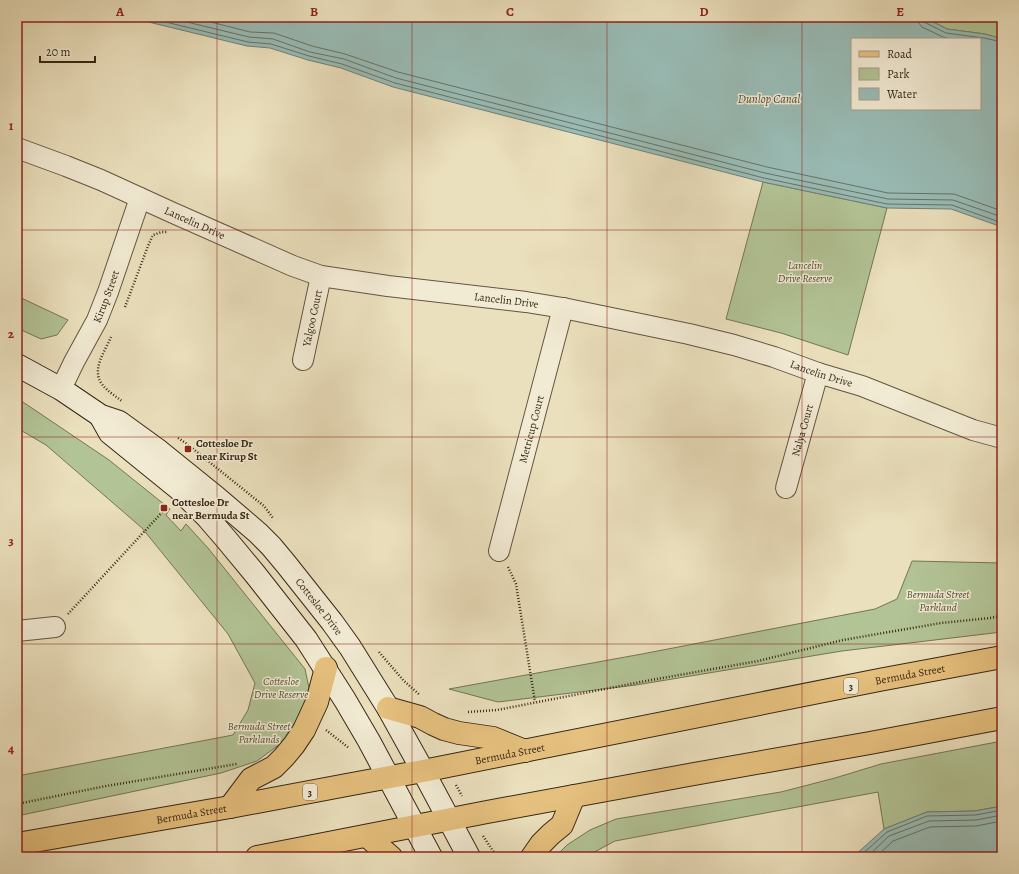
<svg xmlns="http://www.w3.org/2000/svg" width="1019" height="874" viewBox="0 0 1019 874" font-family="Alegreya,serif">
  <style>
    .green { fill: #b2c395; stroke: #747556 }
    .water { fill: #99bcb6; stroke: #728076; fill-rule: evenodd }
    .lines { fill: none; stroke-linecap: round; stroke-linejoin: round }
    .shore { stroke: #687266; stroke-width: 1 }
    .street-casing { stroke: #645540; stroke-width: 22 }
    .secondary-casing { stroke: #372716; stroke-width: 24 }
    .primary-casing { stroke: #372716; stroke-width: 24 }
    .path { stroke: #372716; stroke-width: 2.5; stroke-dasharray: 1 2; stroke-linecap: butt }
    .street { stroke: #f2ebd4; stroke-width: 20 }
    .secondary { stroke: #f2ebd4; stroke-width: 22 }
    .primary { stroke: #e6c07e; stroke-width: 22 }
    .grid { fill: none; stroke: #8f2418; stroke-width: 1; stroke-opacity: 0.55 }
    .poi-dot { fill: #8f2418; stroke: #f2ebd4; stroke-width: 1.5 }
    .labels { text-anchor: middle; stroke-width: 3; stroke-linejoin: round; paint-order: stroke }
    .shield { fill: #f2ebd4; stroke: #6f624f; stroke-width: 1 }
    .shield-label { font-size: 10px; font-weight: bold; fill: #372716 }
    .street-label { font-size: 11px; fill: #372716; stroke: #f2ebd4 }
    .park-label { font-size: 11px; font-style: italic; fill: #564e36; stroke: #f2ebd4 }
    .poi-label { font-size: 11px; font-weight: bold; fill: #372716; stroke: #f2ebd4; text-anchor: start }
    .water-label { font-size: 12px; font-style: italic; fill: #504c3e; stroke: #f2ebd4 }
    .neatline { fill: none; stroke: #8f2418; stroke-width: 1.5 }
    .grid-label { font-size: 13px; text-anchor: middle; font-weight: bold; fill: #8f2418 }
  </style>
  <rect width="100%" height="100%" fill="#ebe0bd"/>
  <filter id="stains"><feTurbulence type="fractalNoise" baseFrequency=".005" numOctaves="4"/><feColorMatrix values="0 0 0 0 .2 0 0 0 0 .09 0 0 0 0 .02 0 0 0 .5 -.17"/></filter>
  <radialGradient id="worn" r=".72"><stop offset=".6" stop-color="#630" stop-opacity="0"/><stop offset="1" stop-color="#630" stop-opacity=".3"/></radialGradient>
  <path class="green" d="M 923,17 L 1002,17 L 1002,39 L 985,34 L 947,29 Z
    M 763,182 L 887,208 L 848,355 L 781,333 L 726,319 Z
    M 17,296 L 68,320 L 57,335 L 41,339 L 17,328 Z
    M 17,398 L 109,460 L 170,509 L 166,515 L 181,531 L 186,524 L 208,548 L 305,669 L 309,688 L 306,699 L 298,718 L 284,741 L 257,761 L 221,773 L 17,816 L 17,776 L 233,735 L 248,710 L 255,683 L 228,634 L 142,528 L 46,445 L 17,428 Z
    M 912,561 L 1002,563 L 1002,632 L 842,651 L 636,685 L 498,702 L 449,689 L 642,654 L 875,609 L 897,599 Z
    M 1002,741 L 1002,806 L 975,811 L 927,812 L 884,829 L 878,792 L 615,841 L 585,857 L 555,857 L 567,845 L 590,830 L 616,819 L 781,792 L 835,778 L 881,764 Z"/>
  <path class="water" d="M 128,17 L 923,17 L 947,29 L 985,34 L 1002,39 L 1002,227 L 951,209 L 887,208 L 763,182 L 393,87 L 341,68 L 308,60 L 270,48 L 247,46 ZM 852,39 L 980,39 L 980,109 L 852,109 Z
    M 1002,806 L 1002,857 L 853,857 L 884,829 L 927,812 L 975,811 Z"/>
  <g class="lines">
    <path class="shore" d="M 145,17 L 248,42 L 271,44 L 309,56 L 342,64 L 395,83 L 764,178 L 887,204 L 952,205 L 1002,223
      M 166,17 L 249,37 L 273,39 L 310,52 L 344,59 L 396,78 L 765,173 L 888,199 L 953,200 L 1002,217
      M 191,17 L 250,32 L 274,33 L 312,46 L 345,54 L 398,72 L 767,167 L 888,193 L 954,194 L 1002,211
      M 917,17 L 918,22 L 922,27 L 943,37 L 951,39
      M 922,17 L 922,20 L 924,22 L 946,33 L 984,38 L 1002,42
      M 859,857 L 887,832 L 927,816 L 976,815 L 1002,810
      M 867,857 L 889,836 L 929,821 L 976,820 L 1002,815
      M 876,857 L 893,841 L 930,827 L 976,826 L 1002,821"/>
    <g class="street-casing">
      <g id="street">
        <path id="s1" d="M 17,148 L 66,166 L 101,180 L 171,212 L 293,266 L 321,276 L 388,286 L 526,302 L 563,308 L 689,334 L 734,345 L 774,357 L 818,373 L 862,386 L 973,430 L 1002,438"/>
        <path id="s2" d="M 303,360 L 321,276"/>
        <path id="s3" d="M 61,389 L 74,362 L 97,320 L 108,292 L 140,198"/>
        <path id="s4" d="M 786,488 L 818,373"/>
        <path id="s5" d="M 499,551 L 563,308"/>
        <path d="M 17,631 L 55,627"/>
      </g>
    </g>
    <g class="secondary-casing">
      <g id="secondary">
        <path id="s6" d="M 17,365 L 61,389 L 101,416 L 119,422 L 159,451 L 216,497 L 258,533 L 271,546 L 286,564 L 332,622 L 350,647 L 388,708 L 423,771 L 469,857"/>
        <path d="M 101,417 L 110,433 L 179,489 L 207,517 L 226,539 L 255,574 L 306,639 L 345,700 L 369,741 L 431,857"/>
      </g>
    </g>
    <g class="primary-casing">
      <g id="primary">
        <path d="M 388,708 L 420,717 L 433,724 L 444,729 L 459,733 L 493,738 L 525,751"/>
        <path d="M 230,807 L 251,779 L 274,767 L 284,757 L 294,745 L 304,730 L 317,702 L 326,668"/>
        <path d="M 367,836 L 391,857"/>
        <path id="s7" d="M 17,844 L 230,807 L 352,784 L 423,771 L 879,680 L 1002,657"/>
        <path d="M 257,857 L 487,812 L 694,774 L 870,743 L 1002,718"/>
        <path d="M 532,857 L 541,844 L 551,834 L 562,825 L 574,796"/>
      </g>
    </g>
    <path class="path" d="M 125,307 L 148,246 L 153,235 L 162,232 L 167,232
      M 111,337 C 105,351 91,370 102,384 C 107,391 115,396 122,401
      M 178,438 L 187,444 L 264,506 L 273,518
      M 508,567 L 516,584 L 535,702
      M 68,614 L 166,508
      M 379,652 L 404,681 L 420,695
      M 468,712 L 497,710 L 651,680 L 758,661 L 843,640 L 941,623 L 990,618 L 1002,616
      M 326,730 L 349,748
      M 456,785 L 462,796
      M 17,804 L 106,786 L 237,764
      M 483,836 L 497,857"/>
    <use href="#street" class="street"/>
    <use href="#secondary" class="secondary"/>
    <use href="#primary" class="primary"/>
  </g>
  <path class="grid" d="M 217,17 L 217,857M 412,17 L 412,857M 607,17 L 607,857M 802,17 L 802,857M 17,230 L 1002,230M 17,437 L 1002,437M 17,644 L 1002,644"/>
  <g class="poi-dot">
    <rect x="184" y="445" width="8" height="8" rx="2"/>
    <rect x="160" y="504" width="8" height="8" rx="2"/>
  </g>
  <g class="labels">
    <g class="shield">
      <rect x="844" y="678" width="14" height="16" rx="3"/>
      <rect x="303" y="784" width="14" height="16" rx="3"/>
    </g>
    <g class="shield-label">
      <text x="851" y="690">3</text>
      <text x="310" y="796">3</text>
    </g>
    <g class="street-label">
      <text dy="4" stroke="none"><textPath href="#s1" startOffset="193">Lancelin Drive</textPath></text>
      <text dy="4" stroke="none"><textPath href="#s3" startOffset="103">Kirup Street</textPath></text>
      <text dy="4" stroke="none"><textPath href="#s1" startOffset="517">Lancelin Drive</textPath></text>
      <text dy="4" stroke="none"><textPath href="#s2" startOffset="43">Yalgoo Court</textPath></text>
      <text dy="4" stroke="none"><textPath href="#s1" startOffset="841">Lancelin Drive</textPath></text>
      <text dy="4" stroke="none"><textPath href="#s5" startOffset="126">Metricup Court</textPath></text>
      <text dy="4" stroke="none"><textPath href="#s4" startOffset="60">Nalya Court</textPath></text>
      <text dy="4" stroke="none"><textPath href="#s6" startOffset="391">Cottesloe Drive</textPath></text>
      <text dy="4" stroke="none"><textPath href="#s7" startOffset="909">Bermuda Street</textPath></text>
      <text dy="4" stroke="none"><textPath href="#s7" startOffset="501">Bermuda Street</textPath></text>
      <text dy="4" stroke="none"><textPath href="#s7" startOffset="177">Bermuda Street</textPath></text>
    </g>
    <g class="park-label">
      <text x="805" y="269">Lancelin<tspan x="805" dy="13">Drive Reserve</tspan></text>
      <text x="938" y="598">Bermuda Street<tspan x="938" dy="13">Parkland</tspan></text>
      <text x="281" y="685">Cottesloe<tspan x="281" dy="13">Drive Reserve</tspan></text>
      <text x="259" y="730">Bermuda Street<tspan x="259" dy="13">Parklands</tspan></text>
    </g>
    <g class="poi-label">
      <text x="196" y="447">Cottesloe Dr<tspan x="196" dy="13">near Kirup St</tspan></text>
      <text x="172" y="506">Cottesloe Dr<tspan x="172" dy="13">near Bermuda St</tspan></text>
    </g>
    <g class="water-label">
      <text x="769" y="103">Dunlop Canal</text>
    </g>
  </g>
  <rect width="1019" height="874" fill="none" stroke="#ebe0bd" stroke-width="44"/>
  <rect x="851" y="38" width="130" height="72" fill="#f2ebd4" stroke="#a79d88"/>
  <rect x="859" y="51" width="20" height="6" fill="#e6c07e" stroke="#a79d88"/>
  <text x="887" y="58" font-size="12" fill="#372716">Road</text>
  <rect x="859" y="68" width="20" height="12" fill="#b2c395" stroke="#a79d88"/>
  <text x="887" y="78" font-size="12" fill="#372716">Park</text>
  <rect x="859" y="88" width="20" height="12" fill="#99bcb6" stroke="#a79d88"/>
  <text x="887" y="98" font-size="12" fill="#372716">Water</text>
  <path d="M40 56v6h55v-6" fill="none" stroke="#372716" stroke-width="2"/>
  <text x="46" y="56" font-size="12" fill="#372716" stroke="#f2ebd4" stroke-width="3" paint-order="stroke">20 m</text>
  <rect x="22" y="22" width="975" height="830" class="neatline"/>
  <g class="grid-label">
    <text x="120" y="16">A</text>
    <text x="314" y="16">B</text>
    <text x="510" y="16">C</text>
    <text x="704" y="16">D</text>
    <text x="900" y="16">E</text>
    <text x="11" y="130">1</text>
    <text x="11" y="338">2</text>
    <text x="11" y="545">3</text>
    <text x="11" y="753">4</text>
  </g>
  <rect width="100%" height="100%" filter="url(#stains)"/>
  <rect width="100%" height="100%" fill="url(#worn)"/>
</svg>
